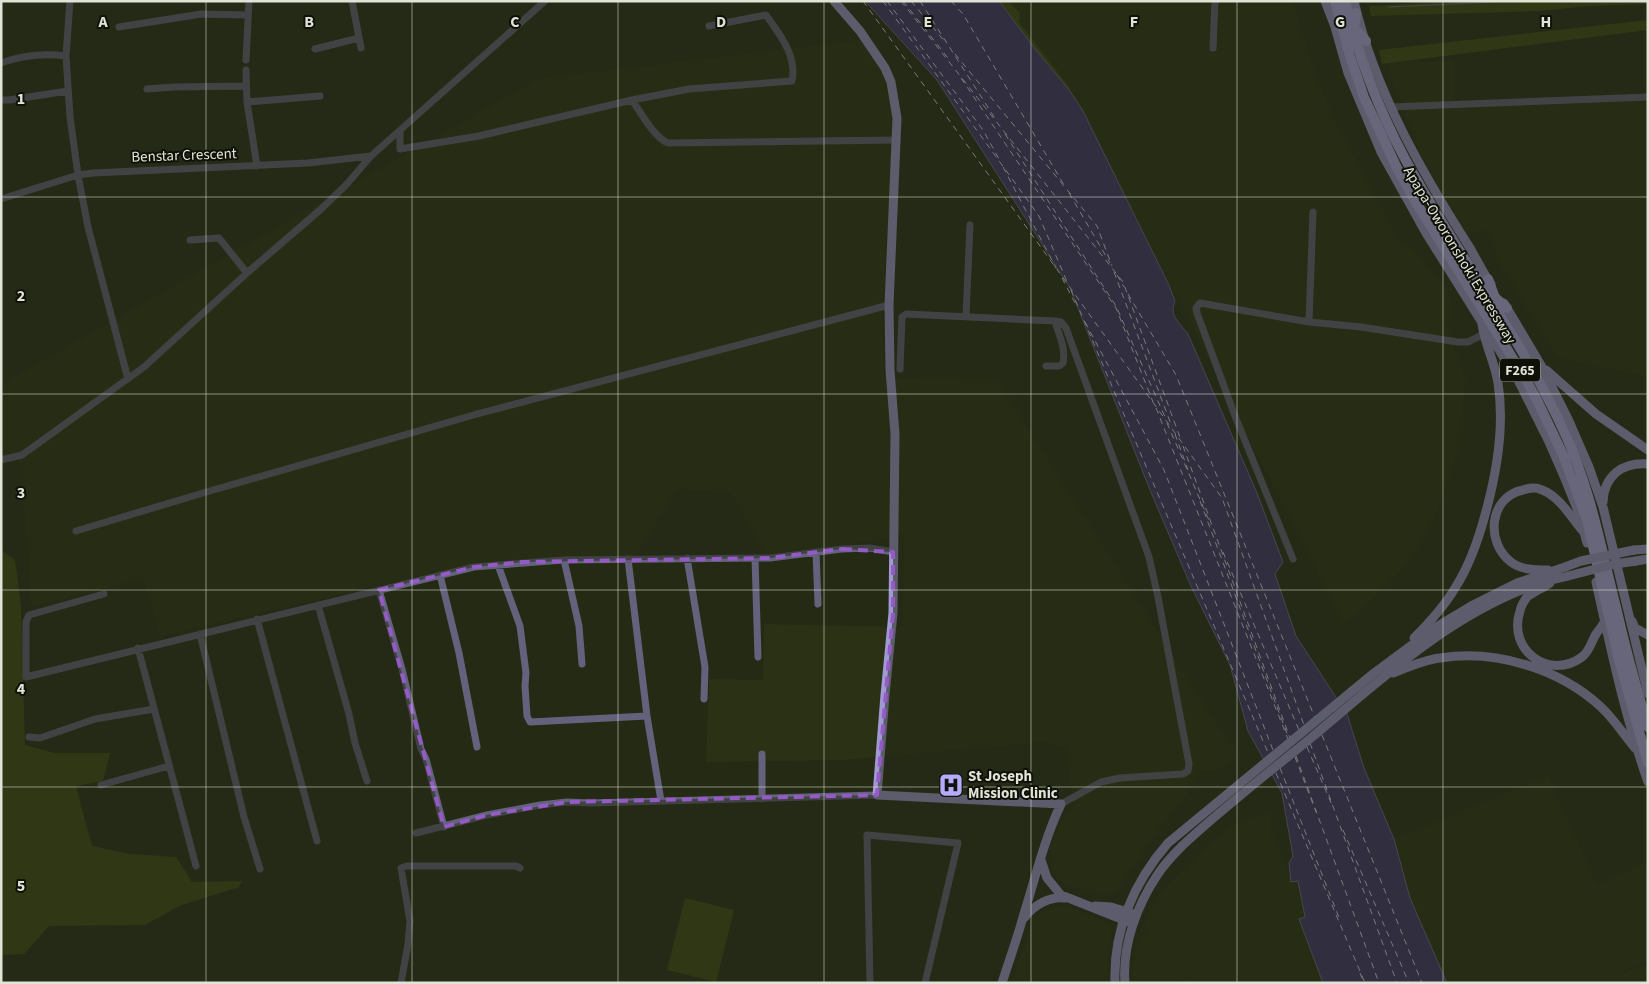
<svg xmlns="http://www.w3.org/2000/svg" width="1649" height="984" viewBox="0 0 1649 984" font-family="'Source Sans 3',sans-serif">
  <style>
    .built { fill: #2b3115 }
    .green { fill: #3f4815 }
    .water { fill: #403471; stroke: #70688f }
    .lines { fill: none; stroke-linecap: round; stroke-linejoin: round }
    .stream { stroke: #70688f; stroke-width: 1 }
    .ferry { stroke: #e0def2; stroke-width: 1; stroke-dasharray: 6 5; stroke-linecap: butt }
    .minor { stroke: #64617d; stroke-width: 7 }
    .major { stroke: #a099d4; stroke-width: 9 }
    .highway { stroke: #b8aff7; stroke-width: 10 }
    .major-bridge { stroke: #a099d4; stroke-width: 9 }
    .marked { fill: none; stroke: #945ac5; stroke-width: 4; stroke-dasharray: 10 6; stroke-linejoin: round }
    .grid { fill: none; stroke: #e0e3d6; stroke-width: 1; stroke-opacity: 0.55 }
    .labels { text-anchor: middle; stroke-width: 4; stroke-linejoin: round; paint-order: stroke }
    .shield { fill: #0f1108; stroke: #a1a498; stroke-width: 1 }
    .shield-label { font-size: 14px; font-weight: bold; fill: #e0e3d6 }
    .street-label { font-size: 15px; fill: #e0e3d6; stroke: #0f1108 }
    .poi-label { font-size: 15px; font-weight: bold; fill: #e0e3d6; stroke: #0f1108; text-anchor: start }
    .grid-label { font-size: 16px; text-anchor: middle; font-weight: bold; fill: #e0e3d6; stroke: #0f1108; stroke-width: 4; stroke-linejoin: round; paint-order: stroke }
  </style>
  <rect width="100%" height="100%" fill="#252a15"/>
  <path class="built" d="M 1008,1 L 1292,1 L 1314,71 L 1333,117 L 1400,243 L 1410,247 L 1447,289 L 1453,316 L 1446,322 L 1466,383 L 1462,405 L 1460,445 L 1433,521 L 1411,559 L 1379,593 L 1344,624 L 1070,88 L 1019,22 L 1020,13 Z
    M 861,40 L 876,60 L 887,84 L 891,106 L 894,150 L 885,256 L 882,322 L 884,375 L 898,378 L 997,380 L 1237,756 L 1221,768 L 1209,771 L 1197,770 L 1196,783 L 1165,820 L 1115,894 L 1089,892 L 1064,884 L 1053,874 L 1050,847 L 1061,822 L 1074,803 L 1066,748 L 1044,742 L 843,760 L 706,762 L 709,679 L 763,680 L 764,624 L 903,627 L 904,534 L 875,541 L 765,554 L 731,492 L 678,489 L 633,559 L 482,566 L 423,575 L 161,636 L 143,578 L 31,607 L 29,555 L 18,452 L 1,457 L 1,385 L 538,79 Z
    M 1453,61 L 1455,107 L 1648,99 L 1648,376 L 1564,359 L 1556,355 L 1496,257 L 1496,245 L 1485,230 L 1464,233 L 1420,152 L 1389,72 L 1390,62 Z
    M 1548,776 L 1597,886 L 1648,861 L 1648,959 L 1616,976 L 1648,964 L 1648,983 L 1447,983 L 1410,898 L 1394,839 Z
    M 1269,812 L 1270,838 L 1274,836 L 1291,882 L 1298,881 L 1305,917 L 1299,919 L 1323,983 L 1178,983 L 1233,956 L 1174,983 L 1133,983 L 1132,973 L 1136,943 L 1140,935 L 1147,934 L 1147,917 L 1158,896 L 1198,854 L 1230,827 Z
    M 1057,906 L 1068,907 L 1111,924 L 1107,968 L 1109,983 L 1011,983 L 1033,922 L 1040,914 Z"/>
  <path class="green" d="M 999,1 L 1008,1 L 1020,13 L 1019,22 L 1070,88 L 1070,91 L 1036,50 Z
    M 1454,1 L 1648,1 L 1648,4 L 1589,6 L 1540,11 L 1371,16 L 1369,6 Z
    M 1648,20 L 1648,30 L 1382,64 L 1379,50 Z
    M 1,550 L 15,560 L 21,606 L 25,745 L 54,753 L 110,753 L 103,781 L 76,786 L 92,846 L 130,854 L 176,857 L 192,882 L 242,881 L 239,887 L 179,906 L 145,925 L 49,926 L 24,954 L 1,955 Z
    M 685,898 L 734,910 L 716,982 L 667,970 Z"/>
  <path class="water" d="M 865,1 L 999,1 L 1036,50 L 1070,91 L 1083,111 L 1169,285 L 1175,301 C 1169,316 1179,322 1188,334 L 1257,493 L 1283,562 L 1275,574 L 1296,636 L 1347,714 L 1364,768 L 1394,839 L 1410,898 L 1447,983 L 1323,983 L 1299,919 L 1305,917 L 1298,881 L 1291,882 L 1289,863 L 1293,856 L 1282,793 L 1248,731 L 1230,665 L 1190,584 L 1150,490 L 1070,288 L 937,80 Z"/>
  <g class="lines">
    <path class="stream" d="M 1389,7 L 1515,1"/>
    <path class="ferry" d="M 863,1 L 1222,498 L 1304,725
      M 883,1 L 1039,216 L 1068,284
      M 887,1 L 983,130 L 999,159
      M 901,1 L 1123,282 L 1181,440
      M 903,1 L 948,58
      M 911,1 L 946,43
      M 920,1 L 996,120
      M 951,1 L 963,14 L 1064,185
      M 955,54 L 1097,226 L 1112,266
      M 961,78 L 1116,308 L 1153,402
      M 1005,134 L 1116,306 L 1165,417
      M 1003,167 L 1056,268
      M 1069,193 L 1110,263
      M 1114,272 L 1172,427
      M 1117,275 L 1124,287
      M 1062,278 L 1076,305
      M 1071,290 L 1269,755
      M 1128,294 L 1176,375 L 1315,718
      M 1085,322 L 1164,470 L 1273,750
      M 1156,408 L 1288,739
      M 1167,423 L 1211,525
      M 1175,434 L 1188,470
      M 1183,446 L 1290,738
      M 1200,501 L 1289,739
      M 1223,552 L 1299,730
      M 1322,735 L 1422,983
      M 1310,743 L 1397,983
      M 1307,747 L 1332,805
      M 1296,756 L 1379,983
      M 1295,757 L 1316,812
      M 1280,768 L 1340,920
      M 1276,773 L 1365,983
      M 1343,830 L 1409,983
      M 1360,973 L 1364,983"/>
    <path class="minor" d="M 70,1 L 66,56 L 70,117 L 78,175 L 88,227 L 128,379
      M 352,1 L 361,48
      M 119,27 L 201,14 L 248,15
      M 1213,48 L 1215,1
      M 315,49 L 359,38
      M 246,60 L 249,1
      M 1,63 C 23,55 43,53 66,56
      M 246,70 L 247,102 L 257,166
      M 147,89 L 174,87 L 246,86
      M 1,100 L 9,100 L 68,91
      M 632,100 C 641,113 654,137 668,143 L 897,140
      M 247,102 L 320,96
      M 1391,107 L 1648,97
      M 400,132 L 400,149 L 479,136 L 632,100 L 689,89 L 792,81 C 797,55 780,35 766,15 L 709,26
      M 1,199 L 78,175 L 93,173 L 308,163 L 371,156
      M 190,240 L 219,238 L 247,273
      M 966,316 L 970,225
      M 1055,321 L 1061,322 L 1066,328 L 1149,557 L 1158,597 L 1189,764 L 1188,771 L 1183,774 L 1120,778 L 1101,782 L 1061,804
      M 1309,322 L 1313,212
      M 900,369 L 902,317 L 906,314 L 1055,321 C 1059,336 1066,348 1063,363 L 1059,366 L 1046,366
      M 1,460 L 22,455 L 144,367 L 247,273 L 320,210 L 346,185 L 371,156 L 545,1
      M 76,531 L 203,493 L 477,414 L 889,305
      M 816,552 L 818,604
      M 687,558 L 705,667 L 704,699
      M 755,558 L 758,657
      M 628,559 L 647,716 L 661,801
      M 1293,559 L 1235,416 L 1197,313 L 1196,308 L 1200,303 L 1309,322 L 1361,327 L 1458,342 L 1468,342 L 1484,334
      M 564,560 L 579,626 L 582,664
      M 498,565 L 520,626 L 526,673 L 525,686 L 527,716 L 530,722 L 647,716
      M 440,575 L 459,653 L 477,747
      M 379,590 L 402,669 L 421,749 L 426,759 L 444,827
      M 104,594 L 29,615 L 26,622 L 26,677 L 474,567 L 564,560 L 770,558 L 842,549 L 870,548 L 893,552
      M 318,605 L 349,714 L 355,743 L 367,781
      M 257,619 L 317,841
      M 200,634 L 244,817 L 260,869
      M 138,648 L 196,866
      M 29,737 L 40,738 L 95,719 L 154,709
      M 762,754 L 762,799
      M 101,785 L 169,766
      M 416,833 L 487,815 L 540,805 L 567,802 L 591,803 L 877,795
      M 401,983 L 408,944 L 410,921 L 401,868 L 407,866 L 516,866 L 520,868
      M 870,983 L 867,835 L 958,843 L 925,983"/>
    <path class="major" d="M 834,1 L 860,31 L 885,68 L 891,82 L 897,118 L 889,305 L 890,370 L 895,434 L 893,613 L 885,695 L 877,795 L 1061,804 C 1044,840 1035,879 1023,917 C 1017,939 1009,961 1002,983
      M 1325,1 L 1335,27 L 1348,73 L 1381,152 L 1426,233 L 1518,380 L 1549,442 L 1566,481 L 1578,511 L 1587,543
      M 1354,1 C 1375,91 1421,171 1470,248 C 1477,260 1483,273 1491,284
      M 1504,303 L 1542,367 L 1569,421 L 1589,467 L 1603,507 L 1648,694
      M 1546,370 L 1596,414 L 1648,450
      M 1603,502 C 1604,476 1622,462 1648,464
      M 1634,550 L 1648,549
      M 1636,561 L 1648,559
      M 1548,570 C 1536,570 1521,570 1511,562 C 1485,542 1489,497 1523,490 C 1529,488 1536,487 1542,490 C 1559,496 1571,517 1582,530
      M 1596,582 C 1611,650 1625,717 1648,782
      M 1550,583 C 1543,588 1533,592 1527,597 C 1524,601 1521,606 1520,611 C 1507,650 1549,681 1582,657 C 1590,651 1591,642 1596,634 C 1599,630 1602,626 1605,621
      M 1632,621 L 1635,628 L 1648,635
      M 1414,638 C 1429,623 1444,607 1455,588 C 1470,565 1478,541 1485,515 C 1497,472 1505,427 1498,383 C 1495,363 1485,345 1482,324
      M 1393,673 C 1408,667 1424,660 1440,658 C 1496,649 1560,669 1601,707 C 1614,719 1624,735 1635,748
      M 1041,860 L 1047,878 L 1061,895 L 1129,922
      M 1095,906 L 1111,907 L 1131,913
      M 1025,917 C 1034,905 1050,896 1065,898
      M 1115,983 C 1113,930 1134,882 1168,843 L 1374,673 L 1436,627 L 1471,606 L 1517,583 L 1565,567
      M 1125,983 C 1122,945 1137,905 1158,874 C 1165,863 1174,854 1183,845 C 1224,807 1268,773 1311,738 C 1379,681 1447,617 1532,586 C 1544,581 1556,579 1568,576"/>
    <path class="highway" d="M 1335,1 L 1350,56 L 1364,97 L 1397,168 L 1417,204 L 1525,378 L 1537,400 L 1564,457 L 1587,520 L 1619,660 L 1648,763
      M 1345,1 C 1358,55 1378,108 1404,157 C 1455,252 1522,337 1566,436 C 1591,491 1601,549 1616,607 C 1625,647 1636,687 1648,727
      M 1353,27 L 1366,41
      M 1354,29 L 1356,13
      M 1488,279 L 1495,298
      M 1491,294 L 1507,308"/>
    <path class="major-bridge" d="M 1565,567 L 1581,561 L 1634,550
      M 1568,576 L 1615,564 L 1636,561"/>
  </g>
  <path d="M0 0H1649V984H0ZM 842,549 L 893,552 L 893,613 L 877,795 L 567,802 L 487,815 L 444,827 L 379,590 L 474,567 L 523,562 L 770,558 Z" fill="#252a15" fill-opacity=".55" fill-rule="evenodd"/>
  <path class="marked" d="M 842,549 L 893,552 L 893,613 L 877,795 L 567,802 L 487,815 L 444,827 L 379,590 L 474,567 L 523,562 L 770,558 Z"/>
  <path class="grid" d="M 206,1 L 206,983M 412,1 L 412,983M 618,1 L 618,983M 824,1 L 824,983M 1031,1 L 1031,983M 1237,1 L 1237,983M 1443,1 L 1443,983M 1,197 L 1648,197M 1,394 L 1648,394M 1,590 L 1648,590M 1,787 L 1648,787"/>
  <defs>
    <g id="hospital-square" transform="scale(1.25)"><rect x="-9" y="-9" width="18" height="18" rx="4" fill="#b5acf8" stroke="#0f1108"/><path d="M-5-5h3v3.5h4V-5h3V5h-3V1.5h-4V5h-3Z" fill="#111"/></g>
  </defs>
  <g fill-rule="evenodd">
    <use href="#hospital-square" x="951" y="785"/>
  </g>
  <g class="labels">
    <rect class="shield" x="1500" y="358.5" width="40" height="23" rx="4"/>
    <g class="shield-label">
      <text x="1520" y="375">F265</text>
    </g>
    <g class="street-label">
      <text transform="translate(184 155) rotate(-2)" y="5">Benstar Crescent</text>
      <text transform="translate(1460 255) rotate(59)" y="5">Apapa-Oworonshoki Expressway</text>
    </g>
    <g class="poi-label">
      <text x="968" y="781">St Joseph<tspan x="968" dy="17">Mission Clinic</tspan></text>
    </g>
  </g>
  <g class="grid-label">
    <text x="103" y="27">A</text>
    <text x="309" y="27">B</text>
    <text x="515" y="27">C</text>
    <text x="721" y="27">D</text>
    <text x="928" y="27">E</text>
    <text x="1134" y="27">F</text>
    <text x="1340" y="27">G</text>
    <text x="1546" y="27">H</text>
    <text x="21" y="104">1</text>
    <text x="21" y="301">2</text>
    <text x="21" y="498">3</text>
    <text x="21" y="694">4</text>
    <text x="21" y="891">5</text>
  </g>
  <rect width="1649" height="984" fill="none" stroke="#e0e3d6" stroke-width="5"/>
</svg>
